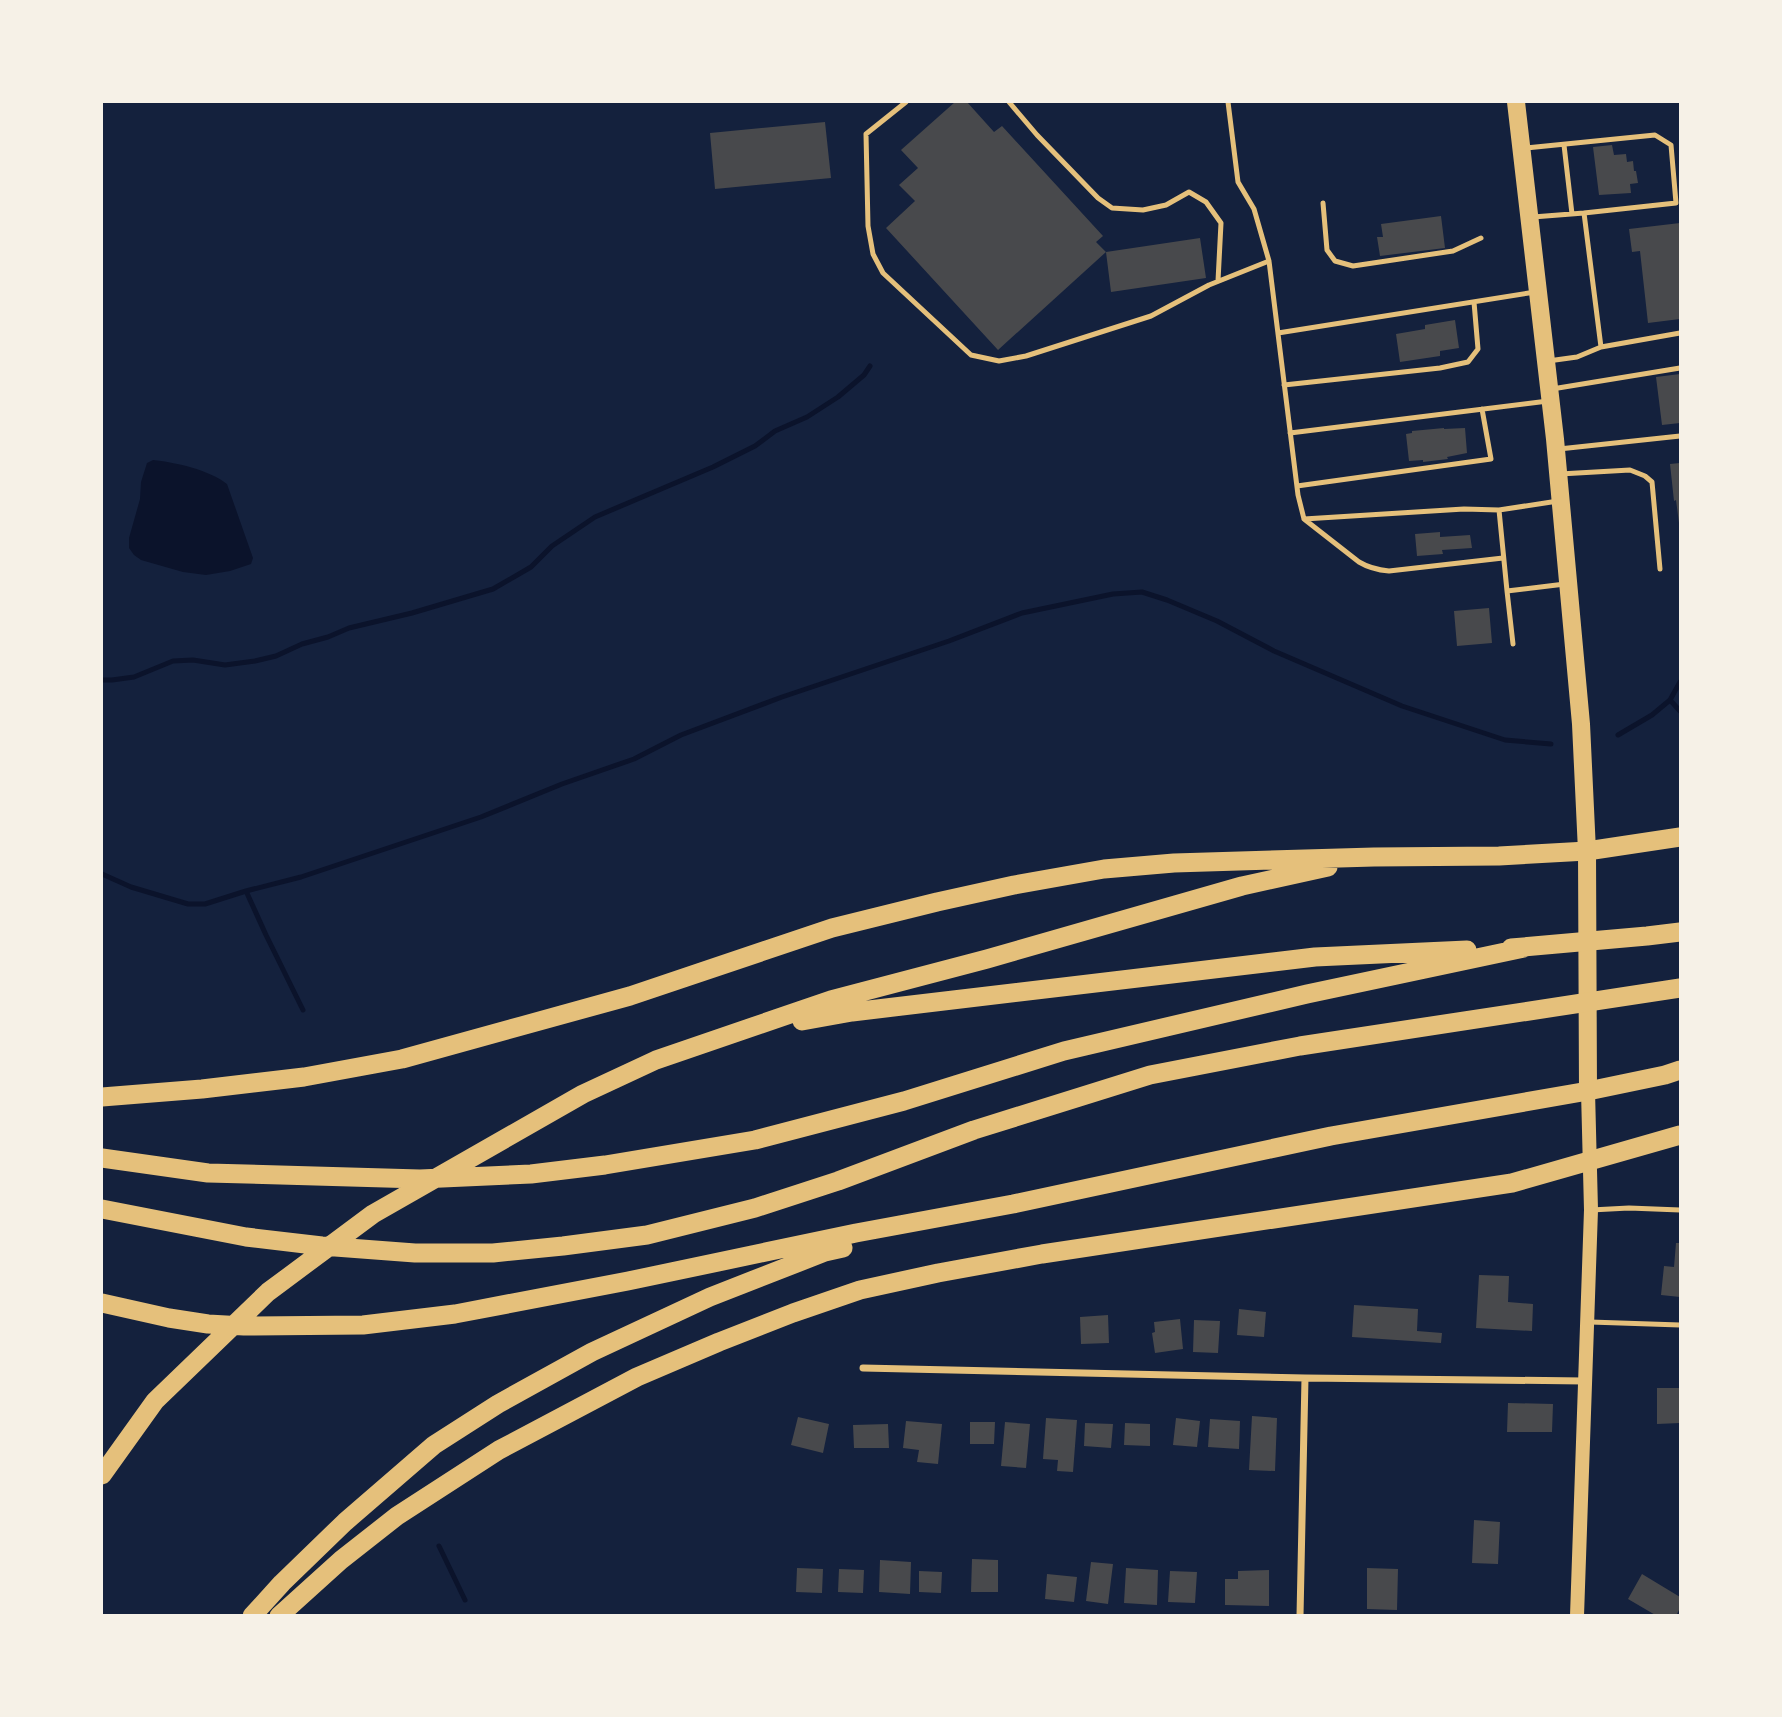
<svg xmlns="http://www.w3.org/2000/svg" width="1782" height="1717" viewBox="0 0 1782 1717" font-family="Merriweather,serif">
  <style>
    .water { fill: #0b132b }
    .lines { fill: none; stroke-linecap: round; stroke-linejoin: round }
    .stream { stroke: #0b132b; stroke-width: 5 }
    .building { fill: #48494c }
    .service { stroke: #e5c07b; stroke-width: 5 }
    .minor { stroke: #e5c07b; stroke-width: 7 }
    .secondary { stroke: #e5c07b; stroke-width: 14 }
    .trunk { stroke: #e5c07b; stroke-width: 18 }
    .motorway { stroke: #e5c07b; stroke-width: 19 }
  </style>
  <rect width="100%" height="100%" fill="#14213d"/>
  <path class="water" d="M 153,460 C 174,462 210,470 227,484 L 253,558 L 251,564 L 230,571 L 206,575 L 183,572 L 141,560 L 134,555 L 129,548 L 129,538 L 140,499 L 141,482 L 147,463 Z"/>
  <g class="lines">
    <path class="stream" d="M 102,680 L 112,680 L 134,677 L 173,661 L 193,660 L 225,665 L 255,661 L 276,656 L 302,644 L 328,637 L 349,628 L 412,613 L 493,589 L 531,567 L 552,546 L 595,517 L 713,467 L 755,446 L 775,431 L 807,417 L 838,397 L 864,375 L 870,366
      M 1670,700 L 1680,711
      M 1618,735 L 1652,715 L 1670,700 L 1680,682
      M 102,874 L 131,887 L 188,904 L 205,904 L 246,891 L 301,877 L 481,817 L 562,784 L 634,759 L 681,735 L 782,697 L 949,641 L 1022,613 L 1113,594 L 1142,592 L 1167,600 L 1217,621 L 1274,651 L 1402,706 L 1505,740 L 1551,744
      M 246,891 L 266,935 L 303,1010
      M 439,1546 L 465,1600"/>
  </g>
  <path class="building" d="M 955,102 L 967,102 L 994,132 L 1002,126 L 1103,236 L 1096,242 L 1106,252 L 1200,238 L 1206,278 L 1111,292 L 1106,252 L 998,350 L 886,228 L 915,201 L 899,185 L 918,168 L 901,150 Z
    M 825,122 L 831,178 L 715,189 L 710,133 Z
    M 1612,145 L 1614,155 L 1626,154 L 1627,162 L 1633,161 L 1634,171 L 1636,171 L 1638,183 L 1630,184 L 1631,193 L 1599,195 L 1593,147 Z
    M 1441,216 L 1445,248 L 1380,256 L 1377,237 L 1383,237 L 1381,224 Z
    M 1680,223 L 1680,319 L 1648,323 L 1640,251 L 1632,252 L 1629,229 Z
    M 1455,320 L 1459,348 L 1440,351 L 1440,356 L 1400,362 L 1396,334 L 1425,329 L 1425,325 Z
    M 1680,374 L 1680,423 L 1662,425 L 1656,377 Z
    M 1444,428 L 1444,429 L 1465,428 L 1467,453 L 1447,457 L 1448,459 L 1423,462 L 1423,460 L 1409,461 L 1406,434 L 1412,433 L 1412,431 Z
    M 1680,463 L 1680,523 L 1679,523 L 1676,500 L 1674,501 L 1670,464 Z
    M 1440,532 L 1440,537 L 1470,535 L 1472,548 L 1442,550 L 1443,554 L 1417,556 L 1415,534 Z
    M 1489,608 L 1492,643 L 1457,646 L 1454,611 Z
    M 1676,1243 L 1680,1243 L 1680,1297 L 1661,1295 L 1664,1266 L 1674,1267 Z
    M 1479,1275 L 1509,1276 L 1508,1302 L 1533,1304 L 1532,1331 L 1476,1328 Z
    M 1354,1305 L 1418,1309 L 1417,1331 L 1442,1333 L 1441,1343 L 1352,1337 Z
    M 1239,1309 L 1266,1312 L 1264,1337 L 1237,1335 Z
    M 1108,1315 L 1109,1343 L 1081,1344 L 1080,1317 Z
    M 1180,1319 L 1183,1349 L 1155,1353 L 1152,1333 L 1155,1332 L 1154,1322 Z
    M 1194,1320 L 1220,1321 L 1218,1353 L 1193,1352 Z
    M 1657,1388 L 1680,1388 L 1680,1423 L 1657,1424 Z
    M 1508,1403 L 1553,1404 L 1552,1432 L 1507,1432 Z
    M 1252,1416 L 1277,1418 L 1275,1471 L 1249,1470 Z
    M 798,1417 L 829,1424 L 823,1453 L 791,1445 Z
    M 1046,1418 L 1077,1420 L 1073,1472 L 1057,1471 L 1058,1460 L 1043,1459 Z
    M 1176,1418 L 1200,1421 L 1197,1447 L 1173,1445 Z
    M 1210,1419 L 1240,1421 L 1239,1449 L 1208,1447 Z
    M 906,1421 L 942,1424 L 938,1464 L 917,1462 L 919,1450 L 903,1448 Z
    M 970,1422 L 995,1422 L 994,1444 L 970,1444 Z
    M 1005,1422 L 1030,1424 L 1026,1468 L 1001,1466 Z
    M 1085,1423 L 1113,1424 L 1111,1448 L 1084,1446 Z
    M 1125,1423 L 1150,1424 L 1150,1446 L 1124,1445 Z
    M 888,1424 L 889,1448 L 854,1448 L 853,1425 Z
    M 1474,1520 L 1500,1522 L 1498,1564 L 1472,1563 Z
    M 972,1559 L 998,1560 L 998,1592 L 971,1592 Z
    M 880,1560 L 911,1562 L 910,1594 L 879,1592 Z
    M 1091,1562 L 1113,1564 L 1108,1604 L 1086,1601 Z
    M 797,1568 L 823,1569 L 822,1593 L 796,1592 Z
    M 1126,1568 L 1158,1570 L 1157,1605 L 1124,1603 Z
    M 1367,1568 L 1398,1569 L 1397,1610 L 1367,1609 Z
    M 839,1569 L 864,1570 L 863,1593 L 838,1592 Z
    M 1269,1570 L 1269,1606 L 1225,1605 L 1225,1579 L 1238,1579 L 1238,1571 Z
    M 919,1571 L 942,1572 L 941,1593 L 919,1592 Z
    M 1170,1571 L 1197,1572 L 1195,1603 L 1168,1602 Z
    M 1047,1574 L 1077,1577 L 1074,1602 L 1045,1599 Z
    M 1642,1574 L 1680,1597 L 1680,1608 L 1676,1616 L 1657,1616 L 1628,1599 Z"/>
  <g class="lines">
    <path class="service" d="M 906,102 L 866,134 L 868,226 L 873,254 L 883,273 L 971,355 L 999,361 L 1026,356 L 1151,316 L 1209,285 L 1269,261 L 1254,209 L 1238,182 L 1228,102
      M 1009,102 L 1037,135 L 1098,198 L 1112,208 L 1143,210 L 1166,205 L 1189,192 L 1206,202 L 1221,223 L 1218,281
      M 1564,145 L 1572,214
      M 1526,148 L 1655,135 L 1671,145 L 1676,203 L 1584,213
      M 1323,203 L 1327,250 L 1335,261 L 1353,266 L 1453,251 L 1481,238
      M 1533,217 L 1584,213 L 1601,347 L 1577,357 L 1548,361
      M 1269,261 L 1298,495 L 1304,519 L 1464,509 L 1499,510 L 1558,501
      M 1278,333 L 1535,292
      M 1601,347 L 1680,333
      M 1284,385 L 1440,368 L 1468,362 L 1478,349 L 1474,302
      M 1552,389 L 1680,368
      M 1290,433 L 1548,401
      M 1559,449 L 1680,436
      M 1560,474 L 1630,470 L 1645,476 L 1652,482 L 1660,569
      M 1297,486 L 1491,459 L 1482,409
      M 1499,510 L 1507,591 L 1565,584
      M 1304,519 L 1359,562 C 1369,568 1378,570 1389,571 L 1503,558
      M 1507,591 L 1513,644
      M 1591,1210 L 1629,1208 L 1680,1210
      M 1590,1322 L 1680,1325"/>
    <path class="minor" d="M 863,1368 L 1305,1378 L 1584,1381
      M 1300,1616 L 1305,1378"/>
    <path class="secondary" d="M 1577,1616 L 1591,1210 L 1588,1091"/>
    <path class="trunk" d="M 1516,102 L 1555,439 L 1581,724 L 1587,851 L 1588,1091"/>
    <path class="motorway" d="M 1511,948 L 1647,936 L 1680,932
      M 802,1021 L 852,1012 L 1315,957 L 1467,950
      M 102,1097 L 202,1089 L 304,1077 L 402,1059 L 630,996 L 832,928 L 937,902 L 1014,885 L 1104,869 L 1174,863 L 1374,857 L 1499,856 L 1587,851 L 1680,837
      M 102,1158 L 208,1173 L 420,1179 L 531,1174 L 605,1165 L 755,1140 L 904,1101 L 1064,1051 L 1307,994 L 1524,948
      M 102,1209 L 246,1237 L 322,1246 L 415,1253 L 493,1253 L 563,1246 L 647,1235 L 755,1208 L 838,1181 L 974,1130 L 1150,1075 L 1300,1046 L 1680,988
      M 102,1303 L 169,1318 L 208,1324 L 244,1326 L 363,1325 L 455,1314 L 628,1281 L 856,1233 L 1013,1204 L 1331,1136 L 1588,1091 L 1665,1075 L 1680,1070
      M 102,1475 L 155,1401 L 268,1292 L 373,1214 L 583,1094 L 656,1060 L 831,1000 L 987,959 L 1242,886 L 1328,867
      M 252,1616 L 282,1583 L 345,1522 L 434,1445 L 498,1404 L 592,1352 L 710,1297 L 825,1252 L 843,1248
      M 279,1616 L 341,1560 L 397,1516 L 499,1450 L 637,1377 L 719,1342 L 793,1313 L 860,1290 L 938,1273 L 1042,1254 L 1512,1183 L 1680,1135"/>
  </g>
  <rect width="1782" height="1717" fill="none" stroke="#f6f1e7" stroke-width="206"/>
</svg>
